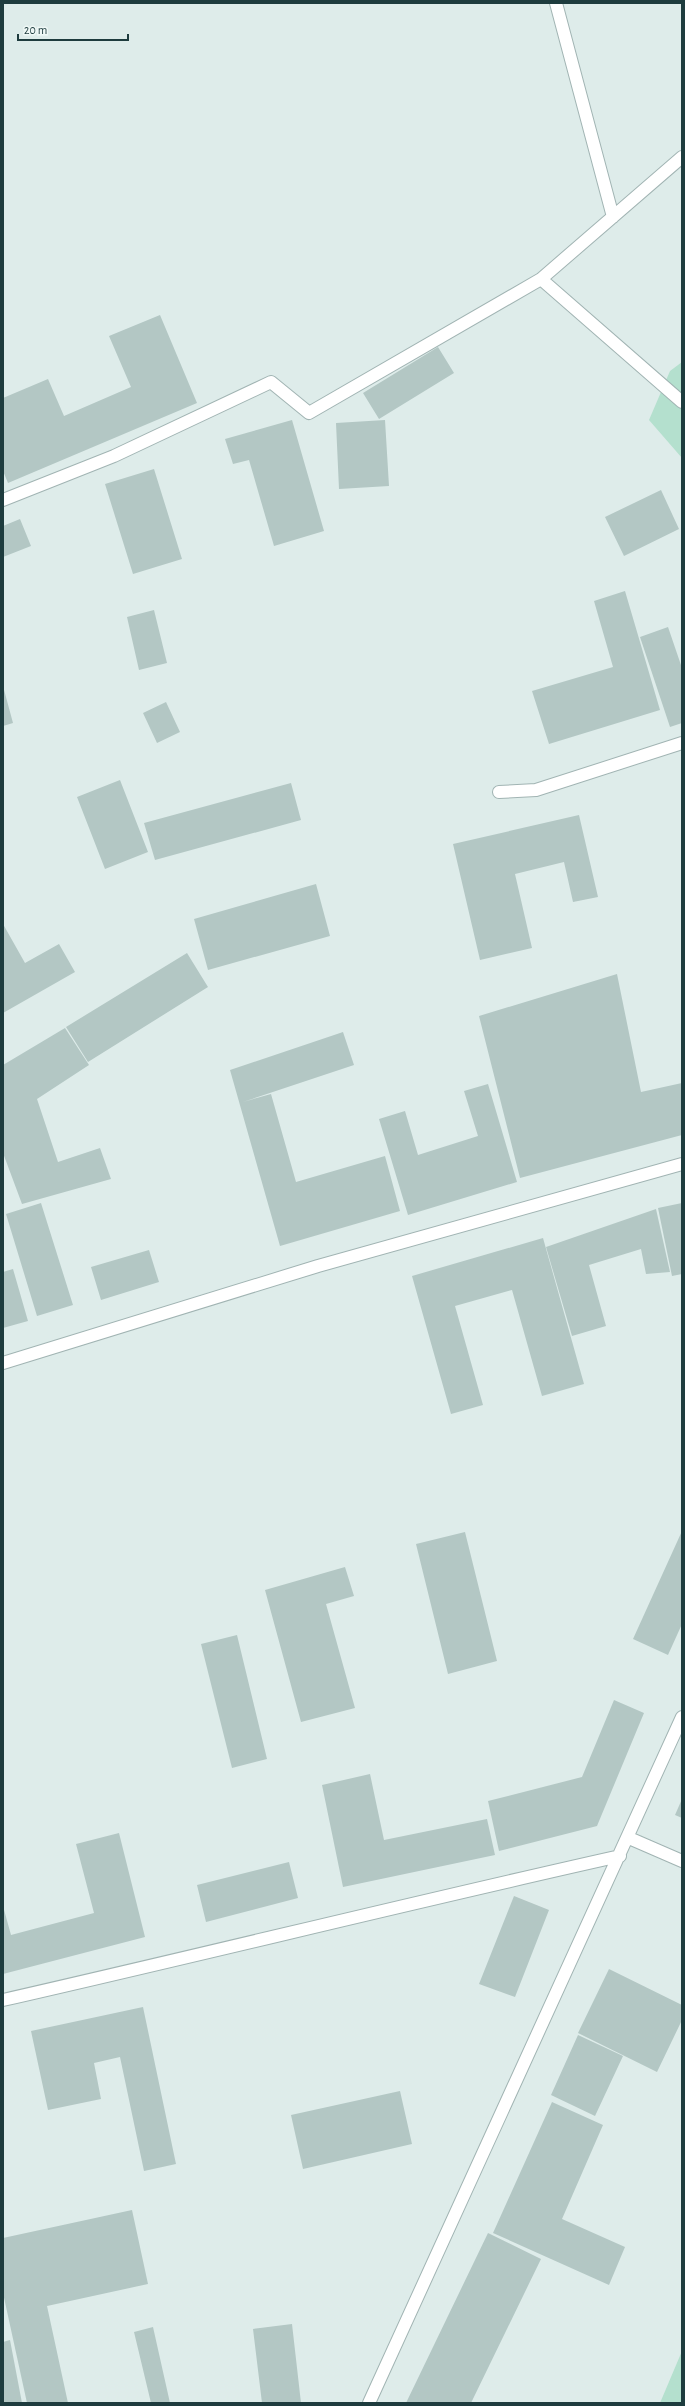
<svg xmlns="http://www.w3.org/2000/svg" width="685" height="2406" viewBox="0 0 685 2406" font-family="'Alegreya Sans',sans-serif">
  <style>
    .green { fill: #b4e0ce }
    .building { fill: #b3c7c4 }
    .lines { fill: none; stroke-linecap: round; stroke-linejoin: round }
    .minor-casing { stroke: #a1b4b3; stroke-width: 14 }
    .minor { stroke: #fff; stroke-width: 12 }
  </style>
  <rect width="100%" height="100%" fill="#deecea"/>
  <path class="green" d="M 682,362 L 682,458 L 649,420 L 670,371 Z
    M 682,2351 L 682,2403 L 660,2403 Z"/>
  <path class="building" d="M 160,315 L 197,403 L 8,483 L 3,471 L 3,398 L 48,379 L 64,416 L 131,387 L 109,336 Z
    M 438,347 L 454,373 L 379,419 L 363,393 Z
    M 292,420 L 324,531 L 274,546 L 249,460 L 233,464 L 225,439 Z
    M 385,420 L 389,486 L 339,489 L 336,423 Z
    M 154,469 L 182,559 L 133,574 L 105,484 Z
    M 661,490 L 679,529 L 624,556 L 605,517 Z
    M 20,519 L 31,546 L 3,557 L 3,526 Z
    M 625,591 L 660,710 L 549,744 L 532,691 L 613,667 L 594,601 Z
    M 154,610 L 167,663 L 139,670 L 127,617 Z
    M 668,627 L 682,668 L 682,723 L 670,727 L 640,637 Z
    M 3,686 L 13,723 L 3,726 Z
    M 166,702 L 180,732 L 157,743 L 143,713 Z
    M 120,780 L 148,852 L 105,869 L 77,797 Z
    M 291,783 L 301,820 L 155,860 L 144,823 Z
    M 579,815 L 598,897 L 573,902 L 564,862 L 515,874 L 532,948 L 480,960 L 453,844 Z
    M 316,884 L 330,936 L 208,970 L 194,919 Z
    M 3,924 L 25,963 L 59,944 L 75,972 L 3,1013 Z
    M 187,953 L 208,987 L 88,1062 L 66,1027 Z
    M 617,974 L 641,1092 L 682,1083 L 682,1135 L 520,1178 L 479,1016 Z
    M 65,1028 L 89,1065 L 37,1099 L 58,1162 L 100,1148 L 111,1179 L 22,1204 L 3,1153 L 3,1065 Z
    M 343,1032 L 354,1065 L 243,1102 L 271,1094 L 296,1182 L 385,1156 L 400,1211 L 280,1246 L 230,1070 Z
    M 488,1084 L 517,1182 L 408,1215 L 379,1119 L 405,1111 L 418,1155 L 478,1136 L 464,1091 Z
    M 41,1203 L 73,1305 L 37,1316 L 6,1214 Z
    M 682,1203 L 682,1274 L 672,1276 L 658,1208 Z
    M 656,1209 L 670,1272 L 646,1274 L 641,1249 L 589,1265 L 606,1326 L 572,1336 L 546,1247 Z
    M 543,1238 L 584,1384 L 542,1396 L 512,1290 L 455,1306 L 483,1405 L 451,1414 L 412,1276 Z
    M 149,1250 L 159,1282 L 101,1300 L 91,1267 Z
    M 13,1269 L 28,1321 L 3,1328 L 3,1272 Z
    M 682,1531 L 682,1624 L 668,1655 L 633,1639 Z
    M 465,1532 L 497,1661 L 448,1674 L 416,1544 Z
    M 345,1567 L 354,1596 L 326,1604 L 355,1708 L 301,1722 L 265,1590 Z
    M 237,1635 L 267,1759 L 232,1768 L 201,1644 Z
    M 614,1700 L 644,1713 L 597,1826 L 499,1851 L 488,1801 L 582,1777 Z
    M 370,1774 L 384,1840 L 487,1819 L 495,1855 L 343,1887 L 322,1785 Z
    M 682,1799 L 682,1818 L 675,1815 Z
    M 119,1833 L 145,1937 L 3,1974 L 3,1906 L 11,1935 L 94,1913 L 76,1844 Z
    M 289,1862 L 298,1898 L 206,1922 L 197,1885 Z
    M 514,1896 L 549,1910 L 515,1997 L 479,1984 Z
    M 609,1969 L 682,2005 L 682,2020 L 657,2072 L 578,2033 Z
    M 143,2007 L 176,2164 L 144,2171 L 120,2057 L 94,2063 L 101,2099 L 48,2110 L 31,2031 Z
    M 578,2035 L 623,2056 L 595,2116 L 551,2095 Z
    M 400,2091 L 412,2144 L 303,2169 L 291,2115 Z
    M 552,2102 L 603,2125 L 562,2219 L 625,2247 L 609,2285 L 493,2233 Z
    M 132,2210 L 148,2284 L 47,2306 L 68,2403 L 27,2403 L 3,2293 L 3,2238 Z
    M 488,2233 L 541,2259 L 471,2403 L 406,2403 Z
    M 292,2324 L 301,2403 L 262,2403 L 253,2329 Z
    M 153,2327 L 170,2403 L 151,2403 L 134,2332 Z
    M 10,2340 L 22,2403 L 3,2403 L 3,2342 Z"/>
  <g class="lines">
    <g class="minor-casing">
      <path id="minor" d="M 556,3 L 613,217
        M 541,279 L 682,402
        M 3,500 L 114,456 L 271,382 L 309,413 L 541,279 L 682,157
        M 499,792 L 536,790 L 682,743
        M 3,1363 L 318,1266 L 682,1164
        M 629,1838 L 682,1861
        M 3,2000 C 209,1953 414,1902 620,1856
        M 369,2403 L 682,1717"/>
    </g>
    <use href="#minor" class="minor"/>
  </g>
  <rect width="685" height="2406" fill="none" stroke="#1e3c3e" stroke-width="8"/>
  <path d="M18 34v6h110v-6" fill="none" stroke="#1e3c3e" stroke-width="2"/>
  <text x="24" y="34" font-size="12" fill="#1e3c3e" stroke="#eff8f6" stroke-width="3" paint-order="stroke">20 m</text>
</svg>
